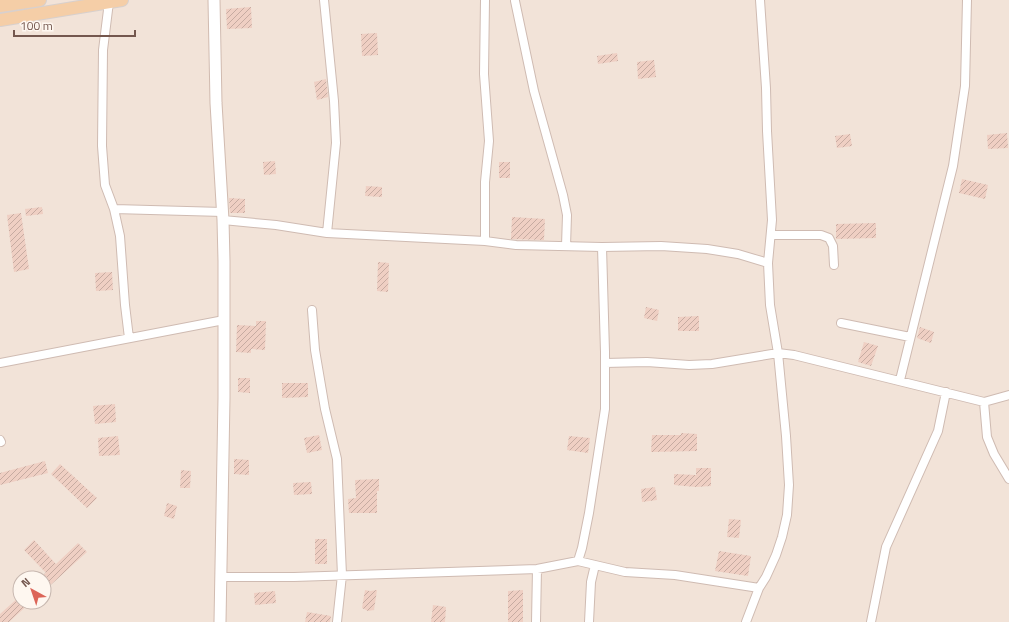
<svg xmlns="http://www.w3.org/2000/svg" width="1009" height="622" viewBox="0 0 1009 622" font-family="'Titillium Web',sans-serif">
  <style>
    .residential { fill: #f2e3d8; fill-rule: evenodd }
    .building { fill: url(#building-hatch) }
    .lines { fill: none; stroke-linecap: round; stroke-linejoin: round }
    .street-casing { stroke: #cfbbb2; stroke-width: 10 }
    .secondary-casing { stroke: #d1bbb0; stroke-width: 13 }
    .primary-casing { stroke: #d8d0cd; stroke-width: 14 }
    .street { stroke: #fff; stroke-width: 8 }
    .secondary { stroke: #fff; stroke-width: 11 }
    .primary { stroke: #f5cea7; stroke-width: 12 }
  </style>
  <defs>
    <pattern id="building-hatch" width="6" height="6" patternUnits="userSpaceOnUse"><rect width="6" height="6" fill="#efcfc3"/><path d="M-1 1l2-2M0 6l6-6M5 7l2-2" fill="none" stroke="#c6aba1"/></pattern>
  </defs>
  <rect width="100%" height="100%" fill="#fbf2e9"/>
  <path class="residential" d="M 0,0 L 1009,0 L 1009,622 L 0,622 ZM 20,578 L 44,578 L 44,602 L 20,602 Z"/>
  <path class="building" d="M 251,7 L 252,28 L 227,29 L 226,9 Z
    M 377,33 L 378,55 L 362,56 L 361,34 Z
    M 617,53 L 618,61 L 598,64 L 597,56 Z
    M 654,60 L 656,77 L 638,79 L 637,62 Z
    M 326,79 L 328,97 L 317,100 L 314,82 Z
    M 1007,133 L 1008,148 L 988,149 L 987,135 Z
    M 850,134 L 852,146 L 837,148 L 835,136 Z
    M 275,161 L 276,174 L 264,175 L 263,162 Z
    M 499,162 L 510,162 L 510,178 L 499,178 Z
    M 962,179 L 988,185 L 985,199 L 959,193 Z
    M 366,186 L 382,187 L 382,197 L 365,196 Z
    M 229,198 L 245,199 L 245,213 L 230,213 Z
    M 42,207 L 43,214 L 26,216 L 25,209 Z
    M 21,213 L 29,269 L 14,272 L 7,215 Z
    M 512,217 L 545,219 L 544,240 L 511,239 Z
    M 876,223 L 876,238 L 836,239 L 836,224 Z
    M 378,262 L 389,263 L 388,292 L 377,291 Z
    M 112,272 L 113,290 L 96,291 L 95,273 Z
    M 646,307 L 659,310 L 657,321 L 644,318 Z
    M 699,316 L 699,331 L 678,331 L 678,317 Z
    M 256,321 L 266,321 L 265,350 L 251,349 L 251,353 L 236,352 L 237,325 L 256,326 Z
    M 920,327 L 934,332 L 931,343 L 917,338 Z
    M 864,342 L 878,346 L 871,366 L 858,362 Z
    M 238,378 L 250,378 L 250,393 L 238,392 Z
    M 282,383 L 308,383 L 308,397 L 282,398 Z
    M 115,404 L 116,422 L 95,424 L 93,406 Z
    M 681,433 L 697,434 L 697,451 L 651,452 L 652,435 L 681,435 Z
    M 319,435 L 322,450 L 307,453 L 304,438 Z
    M 118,436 L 120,455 L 99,456 L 98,438 Z
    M 569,436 L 590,438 L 588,453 L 567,450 Z
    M 234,459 L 249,460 L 249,475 L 234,474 Z
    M 45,461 L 48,473 L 0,485 L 0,473 Z
    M 60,464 L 97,498 L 87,508 L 51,474 Z
    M 696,468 L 711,468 L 711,486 L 696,487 L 674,485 L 674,474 L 696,475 Z
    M 181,470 L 191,471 L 190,488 L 180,488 Z
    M 379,479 L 379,491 L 377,491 L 377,513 L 349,513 L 348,499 L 356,498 L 355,480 Z
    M 311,482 L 312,494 L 294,495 L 293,483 Z
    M 655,487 L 657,500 L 642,502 L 641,489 Z
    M 167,503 L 177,506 L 174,519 L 164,516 Z
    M 729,519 L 741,520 L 739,538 L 727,537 Z
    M 315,539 L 327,539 L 327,564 L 315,564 Z
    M 34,540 L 56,564 L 78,543 L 87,552 L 44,591 L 44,574 L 46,573 L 24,550 Z
    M 719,551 L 751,556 L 748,576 L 715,571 Z
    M 365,590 L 370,591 L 377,590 L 374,610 L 368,611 L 362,608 Z
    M 523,590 L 523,622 L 508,622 L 508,591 Z
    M 275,591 L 276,603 L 255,605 L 254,593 Z
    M 20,596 L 20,602 L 31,602 L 9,622 L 0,622 L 0,614 Z
    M 433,605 L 446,607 L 445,622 L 431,622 Z
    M 307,612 L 331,616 L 330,622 L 305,622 Z"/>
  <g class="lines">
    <g class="street-casing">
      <path id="street" d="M 324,0 L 334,101 L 336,143 L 327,233
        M 485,0 L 484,74 L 489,141 L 485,182 L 485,241
        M 515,1 L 534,91 L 563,195 L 567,215 L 566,246
        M 109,2 L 103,50 L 102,146 L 105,185 L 114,209 L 120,236 L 125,305 L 129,338
        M 114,209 L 223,212
        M 223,220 L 276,225 L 327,233 L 485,241 L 516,245 L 602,247 L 661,246 L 707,249 L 738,254 L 768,263
        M 771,235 L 821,235 L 829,238 L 833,246 L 834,265
        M 312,310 L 315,350 L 325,409 L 337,459 L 342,575 L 337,622
        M 841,323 L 910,337
        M 0,363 L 224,320
        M 605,363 L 647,362 L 689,365 L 712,364 L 778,353 L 794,355 L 984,402 L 1009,395
        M 900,380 L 953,166 L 965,86 L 967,0
        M 984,402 L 987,437 L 994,454 L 1009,479
        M 0,440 L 1,442
        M 578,561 L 582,548 L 589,513 L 605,409 L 605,352 L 602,247
        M 221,577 L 294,577 L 537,569 L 578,561 L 625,572 L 675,575 L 759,588
        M 536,622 L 537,569
        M 589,622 L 591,582 L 595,565
        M 746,622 L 759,588 L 766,577 L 776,555 L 782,537 L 787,515 L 789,485 L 786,436 L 778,353 L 770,305 L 768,263 L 772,220 L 767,131 L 766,88 L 760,0
        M 871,622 L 886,547 L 938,431 L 946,392"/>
    </g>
    <g class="secondary-casing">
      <path id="secondary" d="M 214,0 L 216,103 L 223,220 L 224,261 L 224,398 L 220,622"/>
    </g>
    <g class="primary-casing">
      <path id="primary" d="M 0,6 L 40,0
        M 0,20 L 122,0"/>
    </g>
    <use href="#street" class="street"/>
    <use href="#secondary" class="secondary"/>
    <use href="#primary" class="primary"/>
  </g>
  <g transform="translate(32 590) rotate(320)"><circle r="19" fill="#fef7f0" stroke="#c7b7af"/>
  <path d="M0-3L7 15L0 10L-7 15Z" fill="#dc6558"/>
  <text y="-6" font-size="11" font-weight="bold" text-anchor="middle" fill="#74574e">N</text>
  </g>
  <path d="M14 30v6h121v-6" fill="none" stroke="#74574e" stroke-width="2"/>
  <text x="20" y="30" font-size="12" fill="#74574e" stroke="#fef7f0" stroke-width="3" paint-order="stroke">100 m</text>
</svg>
